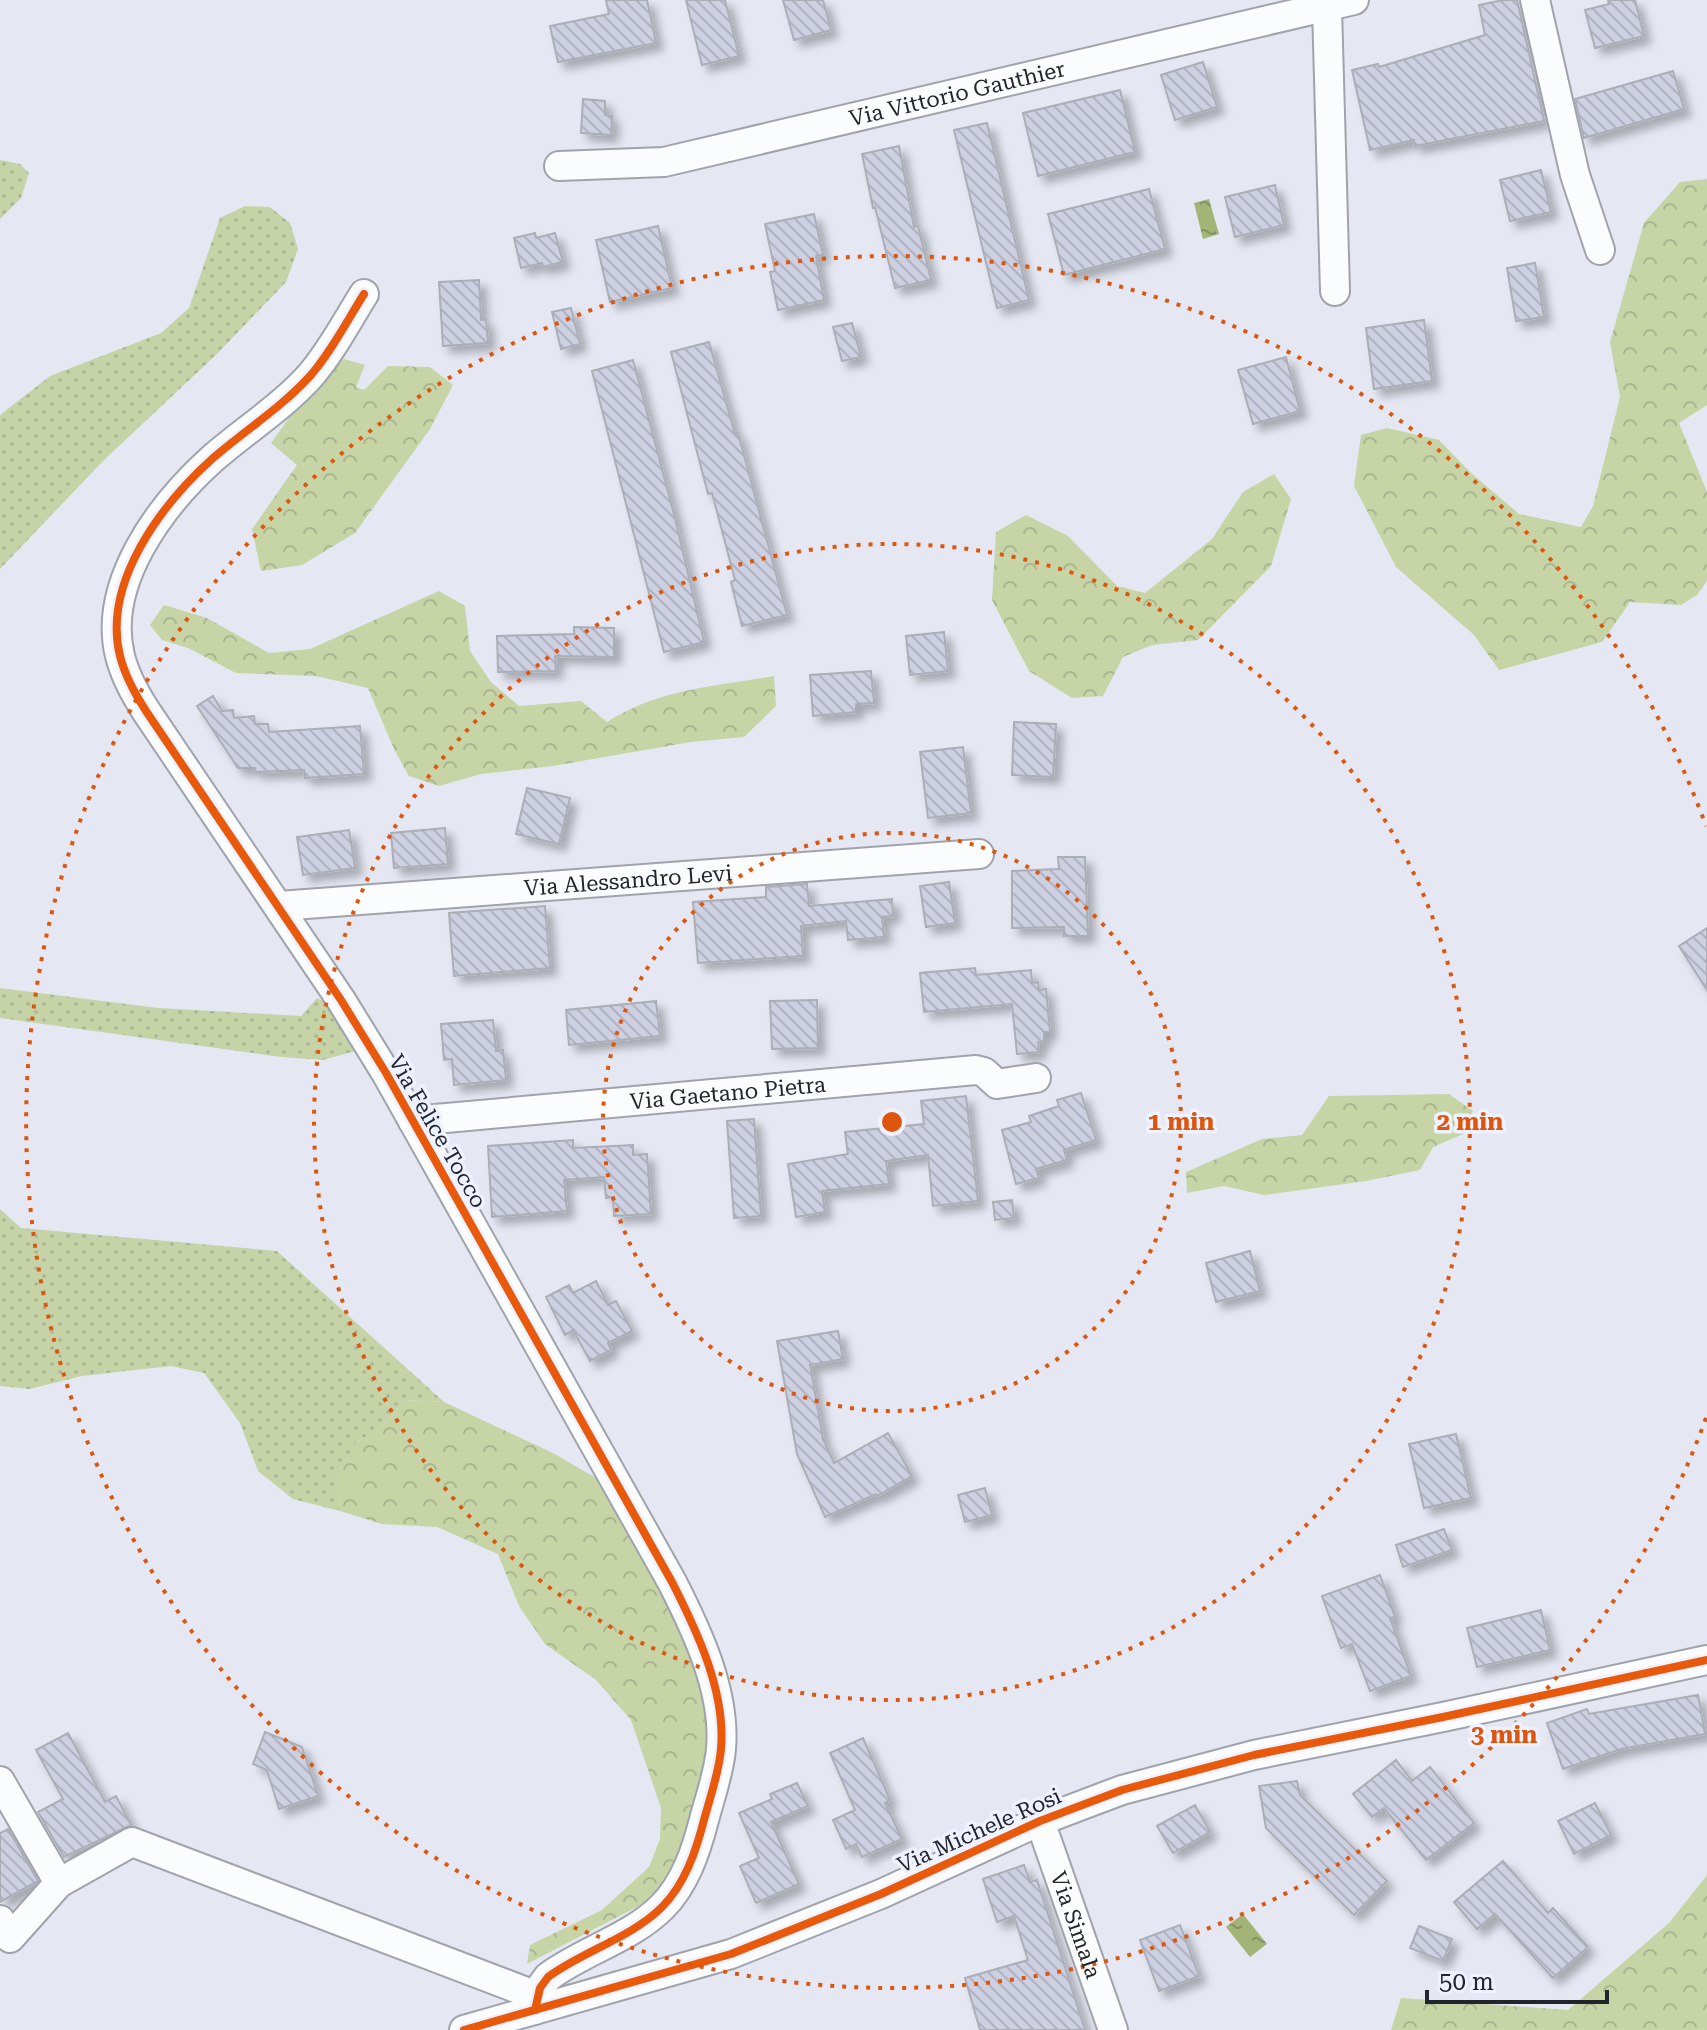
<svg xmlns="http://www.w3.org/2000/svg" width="1707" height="2030" viewBox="0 0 1707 2030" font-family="'Roboto Serif',serif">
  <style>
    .grass { fill: url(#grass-dots) }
    .forest { fill: url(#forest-crowns) }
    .water { fill: url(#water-ripples) }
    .building { fill: url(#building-back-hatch); stroke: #abaeb6; stroke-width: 2; filter: url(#shadow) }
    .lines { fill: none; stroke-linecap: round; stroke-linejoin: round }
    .minor-casing { stroke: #a1a3ac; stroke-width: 32 }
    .minor { stroke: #fbfcfd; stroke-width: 28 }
    .cycleway-casing { stroke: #eef1fe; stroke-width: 13 }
    .cycleway { stroke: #e8590c; stroke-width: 8 }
    .ring { fill: none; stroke: #de560e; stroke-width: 4; stroke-dasharray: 4 8 }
    .labels { text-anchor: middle; stroke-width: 7; stroke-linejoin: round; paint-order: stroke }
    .street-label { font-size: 22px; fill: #23252d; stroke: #eef1fe }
    .centre { fill: #de560e; stroke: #eef1fe; stroke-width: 4 }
    .ring-label { font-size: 24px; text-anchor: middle; font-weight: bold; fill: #de560e; stroke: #eef1fe; stroke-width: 7; stroke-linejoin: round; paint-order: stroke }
  </style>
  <defs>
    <pattern id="grass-dots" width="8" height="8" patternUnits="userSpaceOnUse" patternTransform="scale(2)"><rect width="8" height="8" fill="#c5d3a7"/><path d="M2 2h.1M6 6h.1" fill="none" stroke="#a9b590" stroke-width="1.8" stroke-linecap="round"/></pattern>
    <pattern id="forest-crowns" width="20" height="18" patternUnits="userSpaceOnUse" patternTransform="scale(2)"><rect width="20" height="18" fill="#c6d4a6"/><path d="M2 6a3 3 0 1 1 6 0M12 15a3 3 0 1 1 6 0" fill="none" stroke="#aab68f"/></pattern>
    <pattern id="water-ripples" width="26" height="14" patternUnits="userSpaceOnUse" patternTransform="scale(2)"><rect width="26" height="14" fill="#a4b476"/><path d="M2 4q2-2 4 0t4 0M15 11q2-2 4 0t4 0" fill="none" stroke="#859261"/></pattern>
    <pattern id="building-back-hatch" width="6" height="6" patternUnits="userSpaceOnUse" patternTransform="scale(2)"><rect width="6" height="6" fill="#cdd0e1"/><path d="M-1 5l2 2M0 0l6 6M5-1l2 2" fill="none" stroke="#b0b2c1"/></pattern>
    <filter id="shadow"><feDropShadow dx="7" dy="7" stdDeviation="4" flood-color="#0004"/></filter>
  </defs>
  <rect width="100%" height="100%" fill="#e5e8f3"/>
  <path class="grass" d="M 0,160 L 20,164 L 29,173 L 21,198 L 0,219 Z
    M 245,206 L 270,207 L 290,223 L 298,249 L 286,282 L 218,353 L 104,460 L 0,569 L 0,415 L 50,376 L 161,333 L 189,308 L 220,218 Z
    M 0,988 L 158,1008 L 301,1016 L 317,998 L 343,1011 L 355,1051 L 323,1060 L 281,1057 L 0,1018 Z
    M 0,1209 L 21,1228 L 277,1251 L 444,1402 L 405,1400 L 386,1423 L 356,1443 L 336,1481 L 340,1511 L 293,1499 L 258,1471 L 240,1423 L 204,1373 L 171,1366 L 82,1376 L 30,1389 L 0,1386 Z"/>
  <path class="forest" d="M 1707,179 L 1707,405 L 1679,423 L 1707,492 L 1707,581 L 1697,595 L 1681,605 L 1630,602 L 1602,642 L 1499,670 L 1474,635 L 1396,567 L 1354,486 L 1361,435 L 1387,428 L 1439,440 L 1471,473 L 1519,514 L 1581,527 L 1593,506 L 1620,397 L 1610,342 L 1644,223 L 1680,182 Z
    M 344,359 L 365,365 L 356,387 L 364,390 L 388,366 L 430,367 L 453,385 L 430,429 L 355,533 L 302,565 L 261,571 L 252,529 L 297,465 L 271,443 L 319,376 Z
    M 1274,474 L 1291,499 L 1271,566 L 1198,640 L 1152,645 L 1123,657 L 1103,696 L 1072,698 L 1029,671 L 992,600 L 996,532 L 1026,515 L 1068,536 L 1117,586 L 1145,593 L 1212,539 L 1243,492 Z
    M 439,591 L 465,606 L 470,651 L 491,682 L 519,706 L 581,701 L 607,722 C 658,689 715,686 774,676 L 776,706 L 744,737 L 691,742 L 553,766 L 481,774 L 439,786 L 409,776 L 394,749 L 368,688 L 316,676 L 236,673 L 188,648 L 162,640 L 150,625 L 164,605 L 207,618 L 269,653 L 310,649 Z
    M 1449,1094 L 1473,1111 L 1463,1134 L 1433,1147 L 1420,1170 L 1366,1181 L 1264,1195 L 1224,1186 L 1187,1193 L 1186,1172 L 1262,1139 L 1302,1135 L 1329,1096 Z
    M 405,1400 L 444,1402 L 553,1453 L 596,1478 L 614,1494 L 696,1641 L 718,1744 L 679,1871 L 656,1897 L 527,1964 L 530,1945 L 602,1910 L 649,1867 L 660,1839 L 661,1808 L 631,1720 L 596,1680 L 545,1644 L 519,1606 L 498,1554 L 437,1527 L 382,1524 L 340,1511 L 336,1481 L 356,1443 L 386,1423 Z
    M 1707,1875 L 1707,2030 L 1391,2030 L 1401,1998 L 1568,2010 L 1669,1923 Z"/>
  <path class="water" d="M 1209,199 L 1219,234 L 1203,239 L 1194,203 Z
    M 1243,1914 L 1267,1944 L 1250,1957 L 1226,1927 Z"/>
  <path class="building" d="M 606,0 L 647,0 L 656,43 L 558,62 L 550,26 L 609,14 Z
    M 686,0 L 725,0 L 739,56 L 702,65 Z
    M 783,0 L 823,0 L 831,30 L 794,40 Z
    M 1503,0 L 1517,0 L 1544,121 L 1415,146 L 1414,140 L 1370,150 L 1352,70 L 1378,64 L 1379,67 L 1485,35 L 1479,5 Z
    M 1608,0 L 1635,0 L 1644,36 L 1595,48 L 1585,10 L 1609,4 Z
    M 1203,62 L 1217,107 L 1175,120 L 1161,75 Z
    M 1673,71 L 1684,109 L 1584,138 L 1575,99 Z
    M 1120,90 L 1135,152 L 1038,176 L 1023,113 Z
    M 583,99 L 605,101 L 605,115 L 612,116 L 611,135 L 581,133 Z
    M 987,123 L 1029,300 L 997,308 L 954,130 Z
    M 899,146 L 914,227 L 918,226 L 931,280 L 895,288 L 875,207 L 873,208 L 862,154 Z
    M 1541,170 L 1551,212 L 1510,221 L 1500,180 Z
    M 1275,185 L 1284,225 L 1235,237 L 1225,197 Z
    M 1149,189 L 1165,249 L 1064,275 L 1048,214 Z
    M 814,214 L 823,255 L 816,256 L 824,300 L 778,310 L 770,272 L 775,271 L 765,224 Z
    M 658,226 L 672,288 L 610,302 L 596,240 Z
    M 535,233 L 536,238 L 555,233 L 563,262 L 543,267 L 542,263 L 521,268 L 514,238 Z
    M 1535,263 L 1544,317 L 1516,321 L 1507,268 Z
    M 479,280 L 481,320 L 486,320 L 488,343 L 443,346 L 439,282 Z
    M 571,308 L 580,344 L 561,349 L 552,312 Z
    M 1424,320 L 1432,381 L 1374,389 L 1366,328 Z
    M 852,323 L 861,357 L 842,361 L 833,327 Z
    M 709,342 L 735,434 L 738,433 L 787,615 L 742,626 L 731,582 L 735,580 L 712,493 L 708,494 L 671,352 Z
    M 1286,357 L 1300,411 L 1253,424 L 1238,370 Z
    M 633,360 L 675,518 L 704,642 L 664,652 L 592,371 Z
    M 574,627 L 614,628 L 614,657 L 555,656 L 556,671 L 498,672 L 497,636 L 574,634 Z
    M 944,632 L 948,671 L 910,675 L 906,636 Z
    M 871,671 L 874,703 L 856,704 L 856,712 L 813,716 L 810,675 Z
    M 213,696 L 222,711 L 233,710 L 234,718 L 254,716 L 255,724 L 268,724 L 269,732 L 360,726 L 364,774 L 305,778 L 304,770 L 256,772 L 255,768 L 238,768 L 197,706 Z
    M 1014,722 L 1056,724 L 1053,777 L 1012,775 Z
    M 963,747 L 971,813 L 928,818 L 920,752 Z
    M 527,788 L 570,798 L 559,844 L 516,834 Z
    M 445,828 L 448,864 L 394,868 L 391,833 Z
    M 349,830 L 355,868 L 303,875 L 297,837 Z
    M 1058,857 L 1085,857 L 1088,936 L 1064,936 L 1064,927 L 1012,928 L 1012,871 L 1059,869 Z
    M 949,882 L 955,923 L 926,927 L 920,886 Z
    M 807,884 L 809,906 L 892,899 L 893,916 L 882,917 L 884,937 L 848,940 L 846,921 L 801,926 L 803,956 L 698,963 L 693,902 L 766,897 L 766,887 Z
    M 545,906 L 550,968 L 454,976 L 449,913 Z
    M 1707,928 L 1707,990 L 1679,946 Z
    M 975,968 L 976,975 L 1031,970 L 1032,983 L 1038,982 L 1039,990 L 1046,989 L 1050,1032 L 1044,1032 L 1044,1041 L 1038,1042 L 1039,1052 L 1017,1054 L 1012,1004 L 924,1012 L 920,973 Z
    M 817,1000 L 818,1048 L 772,1049 L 770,1001 Z
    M 656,1001 L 660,1036 L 569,1045 L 566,1010 Z
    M 493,1020 L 496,1051 L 503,1050 L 506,1080 L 454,1085 L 452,1059 L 444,1060 L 441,1024 Z
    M 1081,1093 L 1096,1140 L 1064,1150 L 1067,1160 L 1036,1169 L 1039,1178 L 1016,1184 L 1002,1130 L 1031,1122 L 1029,1116 L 1059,1106 L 1057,1100 Z
    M 966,1096 L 978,1201 L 933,1206 L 928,1155 L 886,1161 L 889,1184 L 822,1191 L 825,1212 L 796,1217 L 788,1164 L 848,1154 L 845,1132 L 924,1124 L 921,1101 Z
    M 754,1119 L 761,1216 L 734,1218 L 727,1121 Z
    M 573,1140 L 573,1148 L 633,1145 L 633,1155 L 647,1154 L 651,1214 L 614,1216 L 613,1197 L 606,1198 L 604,1177 L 564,1180 L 567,1211 L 492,1217 L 488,1146 Z
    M 1012,1200 L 1014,1218 L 995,1220 L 993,1202 Z
    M 1250,1251 L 1260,1291 L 1216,1302 L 1206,1263 Z
    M 596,1281 L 608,1305 L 616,1301 L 632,1331 L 608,1343 L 611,1350 L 590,1361 L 573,1330 L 565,1335 L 546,1297 L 569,1285 L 573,1293 Z
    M 838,1331 L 843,1359 L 810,1365 L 823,1439 L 834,1463 L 888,1433 L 912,1476 L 877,1496 L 876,1494 L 825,1517 L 797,1454 L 777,1341 Z
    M 1456,1434 L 1471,1498 L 1424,1508 L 1409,1444 Z
    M 985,1488 L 992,1515 L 965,1522 L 958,1495 Z
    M 1444,1529 L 1452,1550 L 1403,1567 L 1396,1545 Z
    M 1380,1575 L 1395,1617 L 1390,1618 L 1411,1676 L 1370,1691 L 1352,1644 L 1341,1648 L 1322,1596 Z
    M 1541,1610 L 1550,1650 L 1477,1667 L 1467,1628 Z
    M 1698,1695 L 1705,1734 L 1621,1749 L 1563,1769 L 1547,1723 L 1587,1709 L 1589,1714 Z
    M 265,1732 L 302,1747 L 318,1796 L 279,1809 L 267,1770 L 253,1764 Z
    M 68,1733 L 105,1802 L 116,1796 L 131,1825 L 64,1857 L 38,1812 L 63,1799 L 36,1750 Z
    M 863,1738 L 890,1800 L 885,1803 L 902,1839 L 862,1857 L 856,1844 L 846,1849 L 833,1820 L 855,1810 L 830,1753 Z
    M 1396,1760 L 1412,1781 L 1430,1767 L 1474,1823 L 1426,1860 L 1384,1808 L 1372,1817 L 1353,1794 Z
    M 1297,1781 L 1300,1795 L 1387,1881 L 1354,1915 L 1266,1828 L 1259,1786 Z
    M 797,1783 L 808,1806 L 771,1822 L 799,1884 L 756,1903 L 740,1866 L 759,1858 L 739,1813 L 772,1799 L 770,1794 Z
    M 1595,1803 L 1611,1835 L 1574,1854 L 1558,1821 Z
    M 1195,1805 L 1210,1832 L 1173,1853 L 1157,1826 Z
    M 8,1829 L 38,1881 L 0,1902 L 0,1833 Z
    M 1503,1861 L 1548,1913 L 1553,1908 L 1588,1947 L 1553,1978 L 1495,1914 L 1477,1929 L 1454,1902 Z
    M 1024,1865 L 1030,1882 L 1037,1880 L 1085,2030 L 980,2030 L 965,1978 L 1028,1960 L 1014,1916 L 997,1922 L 983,1879 Z
    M 1180,1925 L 1199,1976 L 1159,1991 L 1140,1940 Z
    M 1419,1926 L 1452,1939 L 1443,1961 L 1410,1948 Z"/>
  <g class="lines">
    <g class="minor-casing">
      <g id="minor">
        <path d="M 1535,0 L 1575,175 L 1600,250"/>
        <path d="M 1327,8 L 1335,291"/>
        <path id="s1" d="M 559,166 L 664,162 L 1354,0"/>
        <path d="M 364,294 C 347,321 331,352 310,376 C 281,408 244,431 212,459 C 161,505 102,583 120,656 C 125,676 135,694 146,711 L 341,1000 L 386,1073 L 672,1582 C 697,1631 726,1692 721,1749 C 719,1773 710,1797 704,1820 C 696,1851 685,1884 662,1907 C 631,1938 583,1951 548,1977 L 540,1988 L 535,2010"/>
        <path id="s2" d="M 279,906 L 979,854"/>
        <path id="s3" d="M 413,1121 L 976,1070 L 984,1072 L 997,1084 L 1036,1078"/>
        <path d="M 0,1781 L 59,1883"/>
        <path id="s4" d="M 1040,1821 L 1113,2030"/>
        <path d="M 0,1920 L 10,1938 L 59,1883 L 132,1842 L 537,1996"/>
        <path d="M 464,2030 L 731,1954 L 881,1894 L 1040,1821 L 1122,1790 L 1254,1755 L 1443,1717 L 1707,1660"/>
      </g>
    </g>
    <use href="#minor" class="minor"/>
    <g class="cycleway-casing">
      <path id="cycleway" d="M 364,294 C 347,321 331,352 310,376 C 281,408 244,431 212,459 C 161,505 102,583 120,656 C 125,676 135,694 146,711 L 341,1000 L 386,1073 L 672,1582 C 697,1631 726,1692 721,1749 C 719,1773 710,1797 704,1820 C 696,1851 685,1884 662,1907 C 631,1938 583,1951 548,1977 L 540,1988 L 535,2010
        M 464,2030 L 731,1954 L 881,1894 L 1040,1821 L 1122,1790 L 1254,1755 L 1443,1717 L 1707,1660"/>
    </g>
    <use href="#cycleway" class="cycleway"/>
  </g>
  <g class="ring">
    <circle cx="892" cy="1122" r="289"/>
    <circle cx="892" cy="1122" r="578"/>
    <path d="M1706 1418A866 866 0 1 1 1706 826"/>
  </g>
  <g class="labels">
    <g class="street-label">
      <text dy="8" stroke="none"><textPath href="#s1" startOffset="406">Via Vittorio Gauthier</textPath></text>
      <text dy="8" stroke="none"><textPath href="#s2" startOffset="350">Via Alessandro Levi</textPath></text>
      <text dy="8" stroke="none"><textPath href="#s3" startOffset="316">Via Gaetano Pietra</textPath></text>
      <text transform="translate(438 1131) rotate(60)" y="8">Via Felice Tocco</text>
      <text transform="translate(979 1830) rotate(-24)" y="8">Via Michele Rosi</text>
      <text dy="8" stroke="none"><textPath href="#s4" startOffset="110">Via Simala</textPath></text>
    </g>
  </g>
  <circle cx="892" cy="1122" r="12" class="centre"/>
  <g class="ring-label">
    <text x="1181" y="1130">1 min</text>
    <text x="1470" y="1130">2 min</text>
    <text x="1504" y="1743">3 min</text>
  </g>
  <path d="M1427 1990v12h180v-12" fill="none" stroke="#23252d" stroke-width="4"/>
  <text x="1439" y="1990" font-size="24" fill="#23252d" stroke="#eef1fe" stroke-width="6" paint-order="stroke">50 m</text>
</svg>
